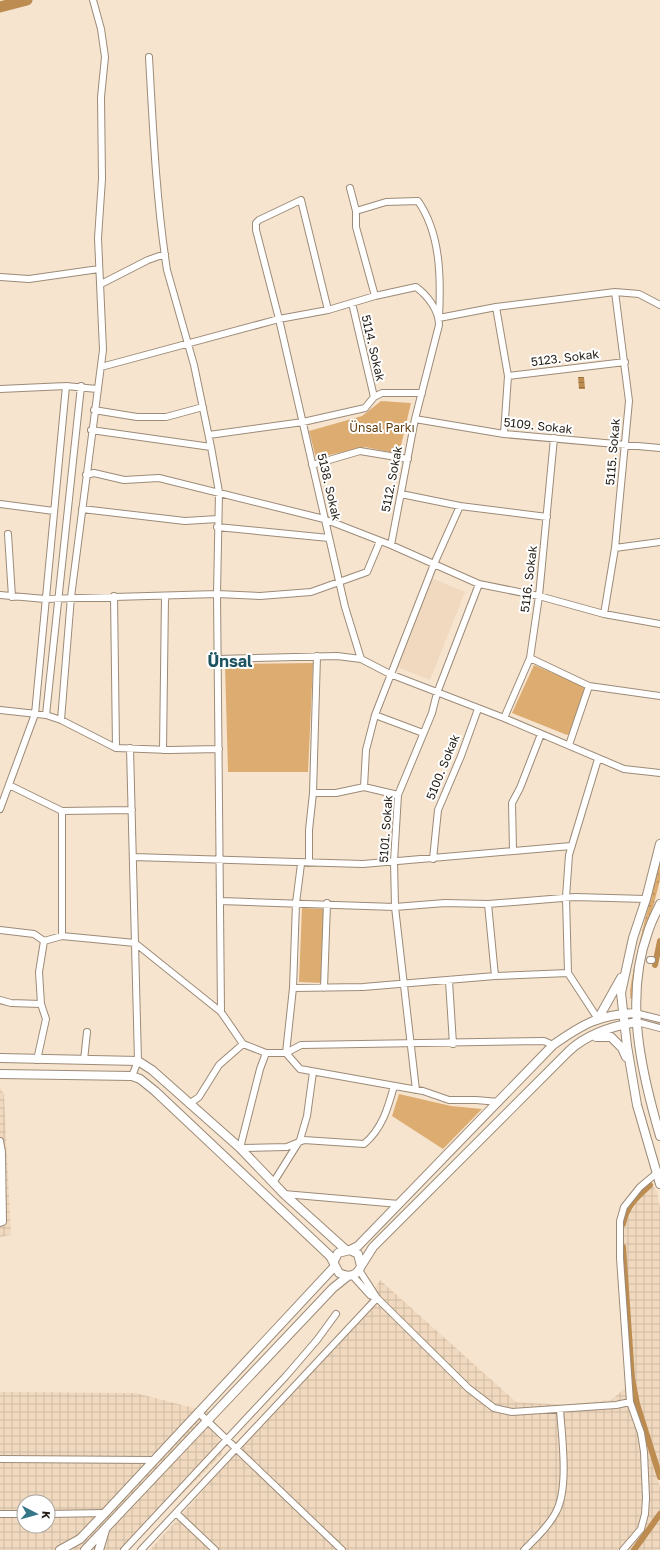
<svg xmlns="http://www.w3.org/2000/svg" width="660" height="1550" viewBox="0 0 660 1550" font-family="'Golos Text',sans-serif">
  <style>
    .built { fill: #f0d9be }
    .industrial { fill: url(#industrial-grid); fill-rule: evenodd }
    .grass { fill: url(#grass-dots) }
    .green { fill: #ddac71 }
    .water { fill: url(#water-rules) }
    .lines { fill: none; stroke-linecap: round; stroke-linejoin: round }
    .canal { stroke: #bd8c51; stroke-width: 6 }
    .river { stroke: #bd8c51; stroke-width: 11 }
    .minor-casing { stroke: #9c8b78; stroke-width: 8 }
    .major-casing { stroke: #9c8b78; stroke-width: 10 }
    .minor { stroke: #fff; stroke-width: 6 }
    .major { stroke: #fff; stroke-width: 8 }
    .labels { text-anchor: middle; stroke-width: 4; stroke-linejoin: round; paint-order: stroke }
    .street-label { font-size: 12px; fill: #251f17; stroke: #fff }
    .park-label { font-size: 12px; fill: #603e0f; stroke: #fff }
    .district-label { font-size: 16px; font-weight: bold; fill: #1d5261; stroke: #fff }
  </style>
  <defs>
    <pattern id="industrial-grid" width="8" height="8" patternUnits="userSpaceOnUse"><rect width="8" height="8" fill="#f0d9be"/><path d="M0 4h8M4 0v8" fill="none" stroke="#cebaa3"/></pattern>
    <pattern id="grass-dots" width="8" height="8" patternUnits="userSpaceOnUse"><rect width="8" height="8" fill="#ddac71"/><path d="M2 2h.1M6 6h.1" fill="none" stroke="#b38b5c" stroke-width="1.8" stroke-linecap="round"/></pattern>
    <pattern id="water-rules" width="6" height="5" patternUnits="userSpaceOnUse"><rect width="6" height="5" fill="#bd8c51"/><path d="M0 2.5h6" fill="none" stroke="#997242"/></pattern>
  </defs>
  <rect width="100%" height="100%" fill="#f7e4cf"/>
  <path class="built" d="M 432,578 L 465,592 L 430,680 L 397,667 Z"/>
  <path class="industrial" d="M 0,1087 L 4,1095 L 11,1235 L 0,1237 Z
    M 651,1183 L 657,1192 L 660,1208 L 660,1477 L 649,1450 L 660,1487 L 660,1550 L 150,1550 L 250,1438 L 349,1333 L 380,1280 L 516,1402 L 565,1405 L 611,1400 L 630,1384 L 622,1235 L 625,1211 Z
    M 0,1392 L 136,1393 L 213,1413 L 222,1454 L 127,1550 L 0,1550 ZM 24,1502 L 48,1502 L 48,1526 L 24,1526 Z"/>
  <path class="grass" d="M 660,860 L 660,880 L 647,931 L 634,998 L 631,999 C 625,989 656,880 660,860 Z"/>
  <path class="green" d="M 381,401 L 411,403 L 399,454 L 365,447 L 316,458 L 309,431 L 362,416 Z
    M 313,663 L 308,772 L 228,772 L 225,664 Z
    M 534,665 L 586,687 L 570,733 L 567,735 L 512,713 Z
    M 302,908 L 326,909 L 323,983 L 299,982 Z
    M 399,1094 L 451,1106 L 482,1109 L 443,1149 L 392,1116 Z"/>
  <path class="water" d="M 578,377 L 584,377 L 585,389 L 579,389 Z"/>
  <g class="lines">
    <path class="canal" d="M 655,965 L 660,941
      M 623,1224 C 626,1206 638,1196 650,1185
      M 623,1247 L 632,1378 L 637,1404 L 660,1477
      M 634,1550 L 660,1514"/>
    <path class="river" d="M 0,7 L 27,0"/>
    <g class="minor-casing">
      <path id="minor" d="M 149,57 C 153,128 156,199 167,270 L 194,365 L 211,447 L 219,492 L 217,594 L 221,1012 L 243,1044 L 266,1053 L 286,1053 L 300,1069 L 423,1091 L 449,1100 L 476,1100 L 499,1102
        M 350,188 L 356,211 L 356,227 L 375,296
        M 356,211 L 386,202 L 418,201 C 441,234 441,279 439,318 L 496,307 L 615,292 L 639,294 L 660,305
        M 0,277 L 29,279 L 99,269
        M 101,284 L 148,260 L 165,254
        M 352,303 L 374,397
        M 496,307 L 508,376 L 504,434
        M 328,310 L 301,200 L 259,220 L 256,223 L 256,230 L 279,319 L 345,607 L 361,659
        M 101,367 L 279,319 L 328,310 L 375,296 L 416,287 C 427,295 439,310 439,325 L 415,419 L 391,545
        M 508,376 L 625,362
        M 0,389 L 66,386 L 97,389
        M 94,410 L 137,417 L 166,417 L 203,407
        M 415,419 L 504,434 L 660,448
        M 91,430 L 211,447
        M 209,435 L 303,422 L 365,408 L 374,397 L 382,393 L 422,393
        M 312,465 L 360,451 L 408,459
        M 86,475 L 94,473 L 124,480 L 159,478 L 324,519 L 391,545 L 479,584 L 539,596 L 604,614 L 660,624
        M 401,494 L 460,506 L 547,517
        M 0,504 L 54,511
        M 82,509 L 185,521 L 218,519
        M 217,527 L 329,538
        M 8,534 L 12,597
        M 615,548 L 660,542
        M 0,595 L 45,599 L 217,594 L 260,596 L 311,592 L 367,572 L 380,541
        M 114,596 L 116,748
        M 604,614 L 615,548 L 629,401 L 615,292
        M 530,658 L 589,686 L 660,696
        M 218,659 L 337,656 L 361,659 L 390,674 L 504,718 L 624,769 L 660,773
        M 0,710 L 46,715 L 61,720 L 116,748 L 170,750 L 219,749
        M 46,715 L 81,386
        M 375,715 L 423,733
        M 504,718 L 530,658 L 539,596 L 554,438
        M 61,720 L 71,597 L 103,350 L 98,238 L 102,179 L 101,97 L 105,57 L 101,29 L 93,0
        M 569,745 L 589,686
        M 130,748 L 138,1061 L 132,1076
        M 163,750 L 165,596
        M 9,785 L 62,811 L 62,936
        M 364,787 L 366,750 L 375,715 L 434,564 L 460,506
        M 313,793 L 336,793 L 364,787 L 398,795
        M 0,809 L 35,714 L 66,386
        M 62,811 L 132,810
        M 513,850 L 512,803 L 520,788 L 541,734
        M 133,857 L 363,864 L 571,846
        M 433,859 L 438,810 L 461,756 L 478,709
        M 309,863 L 309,830 L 313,793 L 317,656
        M 221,901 L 395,907 L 445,903 L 488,904 L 575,897 L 646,899
        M 488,904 L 495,976
        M 0,930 L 34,934 L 44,941
        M 650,960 L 652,960
        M 449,981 L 453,1044
        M 293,988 L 363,987 L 495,976 L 568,973
        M 324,988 L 327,903
        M 0,1000 L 11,1003 L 41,1004
        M 635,1013 L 660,1019
        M 598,1019 L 568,973 L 566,897 L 569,855 L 598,759
        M 637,1022 L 660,1028
        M 266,1053 L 260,1069 L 240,1148 L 287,1147 L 304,1140 L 364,1144 C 382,1129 388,1108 394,1086
        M 286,1053 L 301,1045 L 544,1041 L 553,1045
        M 286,1053 L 293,988 L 296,903 L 301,864
        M 37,1060 L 46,1019 L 41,1004 L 39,972 L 44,941 L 62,936 L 135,943 L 221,1012
        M 84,1060 L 87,1032
        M 416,1090 L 395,907 L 394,861 L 398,795 L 432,713 L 437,693 L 479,584
        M 189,1104 L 199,1097 L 219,1065 L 243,1044
        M 0,1141 L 2,1152 L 3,1222 L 0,1223
        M 273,1183 L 300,1140 L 307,1116 L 313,1072
        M 284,1194 L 399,1204
        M 359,1270 L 377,1298 L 468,1388 L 494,1408 L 512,1412 L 616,1405 L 630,1402
        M 352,1275 L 370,1295 L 377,1298
        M 198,1412 L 342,1550
        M 0,1459 L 154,1460
        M 176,1513 L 215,1550
        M 0,1514 L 24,1514
        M 48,1514 L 105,1513
        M 124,1550 L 286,1376 L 317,1340 L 336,1314
        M 141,1550 L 377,1298
        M 524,1550 C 535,1539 549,1526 556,1512 C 569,1488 562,1437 560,1410
        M 623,1550 L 641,1529 L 645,1514 L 646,1498 L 644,1452 L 641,1433 L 630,1402 L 620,1258 L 620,1221 L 624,1207 L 640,1187 L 658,1172"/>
    </g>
    <g class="major-casing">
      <path id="major" d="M 660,844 L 646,899 L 633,938 L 621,993 L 627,1046 L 637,1105 L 660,1184
        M 660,904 C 656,913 651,922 648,932 C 624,998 641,1071 660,1136
        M 598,1019 L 621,978
        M 596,1037 L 611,1037 L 622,1048 L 626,1057
        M 0,1058 L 138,1061 L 152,1070 L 240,1148 L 284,1194 L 346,1250
        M 0,1074 L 132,1076 L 140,1079 L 155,1091 L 330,1256 L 339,1273 C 349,1278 357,1276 361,1266 L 358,1254 L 350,1250 L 338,1253 L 334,1261
        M 350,1250 L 358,1246 L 553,1045 C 583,1024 598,1015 635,1013
        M 361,1266 L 373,1247 L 569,1051 C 587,1034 612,1026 637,1022
        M 60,1550 L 80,1539 L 105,1513 L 335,1266
        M 85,1550 L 333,1288 L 348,1276
        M 99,1550 L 105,1530"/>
    </g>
    <use href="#minor" class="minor"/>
    <use href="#major" class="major"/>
  </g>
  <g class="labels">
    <g class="street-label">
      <text transform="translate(373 348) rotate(77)" y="4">5114. Sokak</text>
      <text transform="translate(565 358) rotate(-7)" y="4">5123. Sokak</text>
      <text transform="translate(538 426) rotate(6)" y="4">5109. Sokak</text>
      <text transform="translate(613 452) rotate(-85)" y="4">5115. Sokak</text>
      <text transform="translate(392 479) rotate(-79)" y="4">5112. Sokak</text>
      <text transform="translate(329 487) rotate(77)" y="4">5138. Sokak</text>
      <text transform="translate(529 579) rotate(-83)" y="4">5116. Sokak</text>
      <text transform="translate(443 767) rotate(-68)" y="4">5100. Sokak</text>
      <text transform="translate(386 829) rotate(-86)" y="4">5101. Sokak</text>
    </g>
    <g class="park-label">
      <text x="382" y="432">Ünsal Parkı</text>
    </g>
    <g class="district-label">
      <text x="230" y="667">Ünsal</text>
    </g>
  </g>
  <g transform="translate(36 1514) rotate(96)"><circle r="19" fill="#ffffff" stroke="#a8a5a2"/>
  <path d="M0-3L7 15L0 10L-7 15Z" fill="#357689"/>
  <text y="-6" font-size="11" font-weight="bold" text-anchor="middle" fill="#251f17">K</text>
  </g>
</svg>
